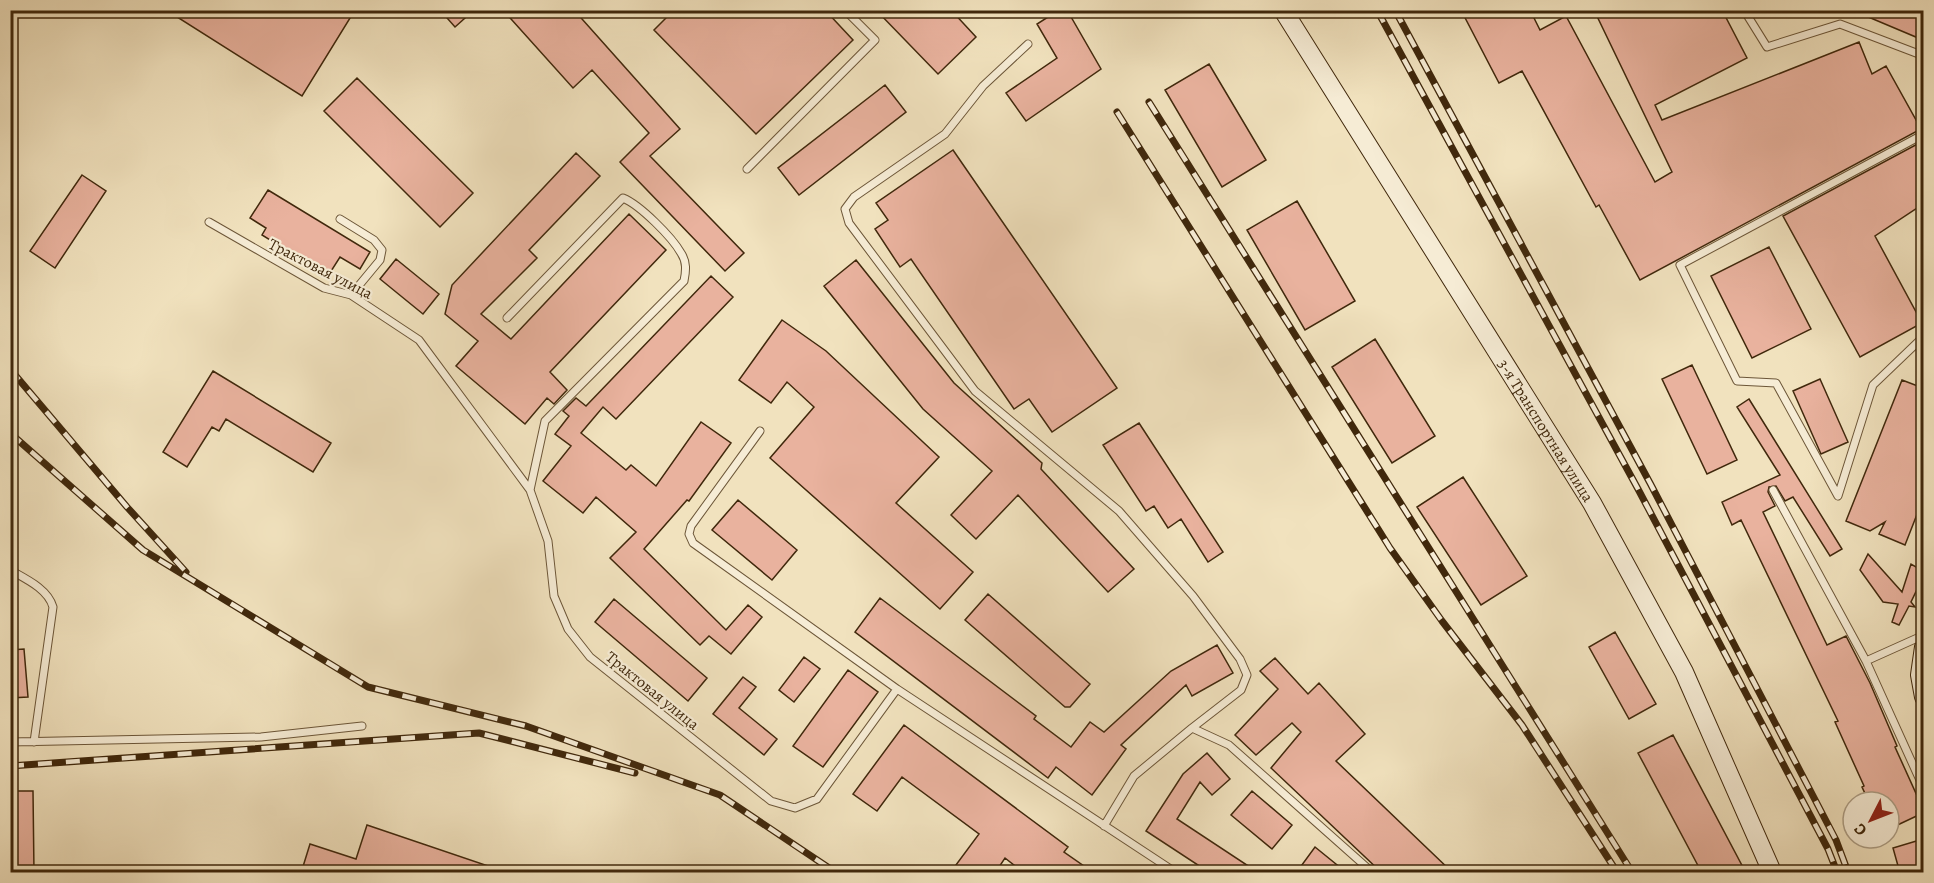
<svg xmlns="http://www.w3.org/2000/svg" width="1934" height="883" viewBox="0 0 1934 883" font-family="Alegreya,serif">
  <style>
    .building { fill: #e9b29e; stroke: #40280c; stroke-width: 1.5 }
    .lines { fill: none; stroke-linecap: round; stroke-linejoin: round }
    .lane-casing { stroke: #6c5638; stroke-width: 9 }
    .secondary-casing { stroke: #40280c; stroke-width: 20 }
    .lane { stroke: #f6ecd5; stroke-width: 7 }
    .secondary { stroke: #f6ecd5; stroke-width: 18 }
    .rail-casing { stroke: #40280c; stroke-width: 7 }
    .rail { stroke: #f6ecd5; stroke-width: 4.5; stroke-dasharray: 14; stroke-linecap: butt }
    .labels { text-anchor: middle; stroke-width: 4.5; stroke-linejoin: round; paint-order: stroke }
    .street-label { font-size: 16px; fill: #40280c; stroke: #f6ecd5 }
  </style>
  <rect width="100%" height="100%" fill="#f1e2be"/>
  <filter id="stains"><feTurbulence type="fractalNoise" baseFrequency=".00333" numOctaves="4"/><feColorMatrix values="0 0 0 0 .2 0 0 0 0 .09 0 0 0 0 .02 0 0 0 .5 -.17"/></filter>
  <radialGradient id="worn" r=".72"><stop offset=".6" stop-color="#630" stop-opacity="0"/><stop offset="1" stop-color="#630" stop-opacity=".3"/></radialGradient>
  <path class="building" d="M 166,10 L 355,10 L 302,96 Z
    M 440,10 L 474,10 L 455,27 Z
    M 503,10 L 574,10 L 680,129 L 650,156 L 744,253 L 725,271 L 620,162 L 649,133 L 592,70 L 573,88 Z
    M 674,10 L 825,10 L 853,40 L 756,134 L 654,30 Z
    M 876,10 L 951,10 L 976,37 L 938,74 Z
    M 1059,10 L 1067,10 L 1101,69 L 1026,121 L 1006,93 L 1057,58 L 1037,24 Z
    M 1461,10 L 1530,10 L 1540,30 L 1566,16 L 1655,182 L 1672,172 L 1594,10 L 1722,10 L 1747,58 L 1655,105 L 1662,120 L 1859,42 L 1872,74 L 1886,66 L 1921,129 L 1640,280 L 1599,205 L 1596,207 L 1522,71 L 1499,83 Z
    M 1854,10 L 1923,10 L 1923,40 L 1854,11 Z
    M 1209,64 L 1266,160 L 1222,187 L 1165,90 Z
    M 357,78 L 473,193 L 440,227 L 324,111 Z
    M 885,85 L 906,112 L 799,195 L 778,168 Z
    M 1923,141 L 1923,204 L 1875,236 L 1922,323 L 1860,357 L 1783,216 Z
    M 953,150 L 1117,388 L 1052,432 L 1029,399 L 1014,409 L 911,259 L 900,267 L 875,229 L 888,220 L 876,203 Z
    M 576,153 L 600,176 L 529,250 L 537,258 L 481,314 L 511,339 L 629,214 L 666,250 L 550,372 L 567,390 L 554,404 L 547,398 L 525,424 L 456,366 L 478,341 L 445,314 L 452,285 Z
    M 82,175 L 106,191 L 55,268 L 30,251 Z
    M 268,190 L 370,252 L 360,269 L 340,257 L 328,276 L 262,235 L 266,228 L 250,218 Z
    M 1297,201 L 1355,301 L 1305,330 L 1247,230 Z
    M 1769,247 L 1811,329 L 1752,358 L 1711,276 Z
    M 396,259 L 439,294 L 423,314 L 380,279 Z
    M 856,260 L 954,383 L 1042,463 L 1041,469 L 1134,569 L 1108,592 L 1018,495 L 976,539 L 951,515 L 992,471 L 923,409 L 824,286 Z
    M 711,276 L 733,297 L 616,419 L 603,407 L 581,433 L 626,470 L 631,465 L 656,486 L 701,422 L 731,443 L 689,501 L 687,500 L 644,549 L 726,630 L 748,605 L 762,617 L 731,654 L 709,636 L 700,645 L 610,558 L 636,532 L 596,497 L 583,513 L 543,481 L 571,446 L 555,434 L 569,416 L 563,411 L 576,398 L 586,406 Z
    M 782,320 L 826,351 L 939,457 L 896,503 L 973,572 L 940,609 L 770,458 L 814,407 L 787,382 L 771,403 L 739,380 Z
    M 1375,339 L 1435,436 L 1392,463 L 1332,367 Z
    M 1692,365 L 1737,460 L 1707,474 L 1662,379 Z
    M 213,371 L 331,443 L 313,472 L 226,419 L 219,431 L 212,427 L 187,467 L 163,452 Z
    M 1820,379 L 1848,442 L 1821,454 L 1793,391 Z
    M 1902,380 L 1923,388 L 1923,499 L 1905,545 L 1879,534 L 1885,522 L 1870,531 L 1846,521 Z
    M 1749,399 L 1842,549 L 1830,556 L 1793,497 L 1785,501 L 1776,486 L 1769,487 L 1768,492 L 1775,506 L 1763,512 L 1827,645 L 1846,636 L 1870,683 L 1897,746 L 1895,747 L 1923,809 L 1923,813 L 1889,829 L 1889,802 L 1869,802 L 1862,787 L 1864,786 L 1835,722 L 1838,721 L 1741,520 L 1732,525 L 1722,502 L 1780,475 L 1737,407 Z
    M 1139,423 L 1223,552 L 1208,562 L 1181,519 L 1168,528 L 1154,506 L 1146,511 L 1103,445 Z
    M 1463,477 L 1527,576 L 1481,605 L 1417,507 Z
    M 738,500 L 797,550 L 772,580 L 712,530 Z
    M 1868,554 L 1902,592 L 1911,564 L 1923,571 L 1923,577 L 1911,602 L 1915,607 L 1909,606 L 1899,625 L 1892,622 L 1898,604 L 1883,602 L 1860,570 Z
    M 988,594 L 1090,684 L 1070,707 L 1065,707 L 965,620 Z
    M 880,598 L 1036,716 L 1034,719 L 1071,747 L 1090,722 L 1104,732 L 1171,671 L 1217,645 L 1233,673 L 1192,696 L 1186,685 L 1121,745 L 1126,749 L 1092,795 L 1056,767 L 1048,778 L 855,632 Z
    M 614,599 L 707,678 L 688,701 L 595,622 Z
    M 1615,632 L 1656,704 L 1629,719 L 1589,647 Z
    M 24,649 L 28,697 L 10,698 L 10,650 Z
    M 804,657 L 820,669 L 794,702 L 779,690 Z
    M 1275,658 L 1308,694 L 1319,683 L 1365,734 L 1336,761 L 1453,873 L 1382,873 L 1271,768 L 1301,732 L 1292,723 L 1256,755 L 1235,735 L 1278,689 L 1260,671 Z
    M 848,670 L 878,692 L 823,767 L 793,746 Z
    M 743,677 L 756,687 L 739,708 L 777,739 L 764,755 L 713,714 Z
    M 904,725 L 1068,847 L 1064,852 L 1094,873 L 1024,873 L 1005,858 L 995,873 L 950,873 L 979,834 L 902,777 L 877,811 L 853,794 Z
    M 1673,735 L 1746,873 L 1702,873 L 1638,753 Z
    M 1207,753 L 1230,779 L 1212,795 L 1200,782 L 1177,819 L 1259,873 L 1210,873 L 1146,831 L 1183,774 Z
    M 10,791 L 33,791 L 34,873 L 10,873 Z
    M 1252,791 L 1292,825 L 1272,849 L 1231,815 Z
    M 367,825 L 500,870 L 500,873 L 301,873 L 310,844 L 356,859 Z
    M 1923,839 L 1923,873 L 1900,873 L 1893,848 Z
    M 1315,847 L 1347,873 L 1296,873 Z"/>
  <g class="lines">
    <g class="lane-casing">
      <path id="lane" d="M 632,10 L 636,10
        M 1744,10 L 1767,47 L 1840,24 L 1924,56
        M 1028,44 L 983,86 L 945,134 L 854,197 L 845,209 L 849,223 L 975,391 L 1119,511 L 1193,596 L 1240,659 L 1247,675 L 1241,690 L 1192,728
        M 1924,134 L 1680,265 L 1737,381 L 1776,383 L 1838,496 L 1873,385 L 1920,340 L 1924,332
        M 747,169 L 875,40 L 845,10
        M 340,219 L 374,240 L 382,250 L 380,260 L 351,295
        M 209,222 L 324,288 L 351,295 L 419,340 L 530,490 L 548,541 L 554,596 L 568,629 L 590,657 L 771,801 L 795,808 L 817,799 L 897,689 L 1175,872
        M 507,318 L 623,198 C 640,205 672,237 681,253 C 687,262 686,271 684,281 L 545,421 L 530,490
        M 760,431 L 691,526 L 689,534 L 693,543 L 897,689
        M 1773,490 L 1866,661
        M 10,570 C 26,579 48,589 53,607 L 34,742
        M 1924,635 L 1866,661 L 1924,789
        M 10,742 L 261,737 L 362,726
        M 1104,826 L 1134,776 L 1192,728 L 1229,745 L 1372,872"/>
    </g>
    <g class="secondary-casing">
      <g id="secondary">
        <path id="s1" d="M 1283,10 L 1592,503 L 1684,672 L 1772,872"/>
        <path d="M 1924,647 L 1920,675 L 1924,697"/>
      </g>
    </g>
    <use href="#lane" class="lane"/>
    <use href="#secondary" class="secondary"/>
    <g class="rail-casing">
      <path id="rail" d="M 1377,10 L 1638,489 L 1828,849 L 1837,872
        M 1395,10 L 1650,483 L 1836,840 L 1848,872
        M 1149,102 L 1632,872
        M 1117,112 L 1390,548 L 1442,621 L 1522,725 L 1617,872
        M 10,369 L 127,507 L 186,572
        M 10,433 L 143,550 L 368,687 L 526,726 L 720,795 L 835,872
        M 10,766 L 479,733 L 635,773"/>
    </g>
    <use href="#rail" class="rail"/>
  </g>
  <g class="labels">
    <g class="street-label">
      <text transform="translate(321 268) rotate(27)" y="6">Трактовая улица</text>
      <text dy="6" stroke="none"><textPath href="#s1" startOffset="496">3-я Транспортная улица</textPath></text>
      <text transform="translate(653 690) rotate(39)" y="6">Трактовая улица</text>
    </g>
  </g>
  <rect width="1934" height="883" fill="none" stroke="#f1e2be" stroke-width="36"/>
  <rect x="12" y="12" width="1910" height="859" fill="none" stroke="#40280c" stroke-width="3"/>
  <rect x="18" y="18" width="1898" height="847" fill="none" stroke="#40280c" stroke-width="1.5"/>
  <g transform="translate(1871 820) rotate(228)"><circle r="28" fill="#f6ecd5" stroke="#ad9e85" stroke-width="1.5"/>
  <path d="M0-4.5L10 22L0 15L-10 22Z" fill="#8f2418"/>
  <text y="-9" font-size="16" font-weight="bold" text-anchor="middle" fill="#40280c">С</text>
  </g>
  <rect width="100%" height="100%" filter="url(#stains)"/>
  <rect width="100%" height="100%" fill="url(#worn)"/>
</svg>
